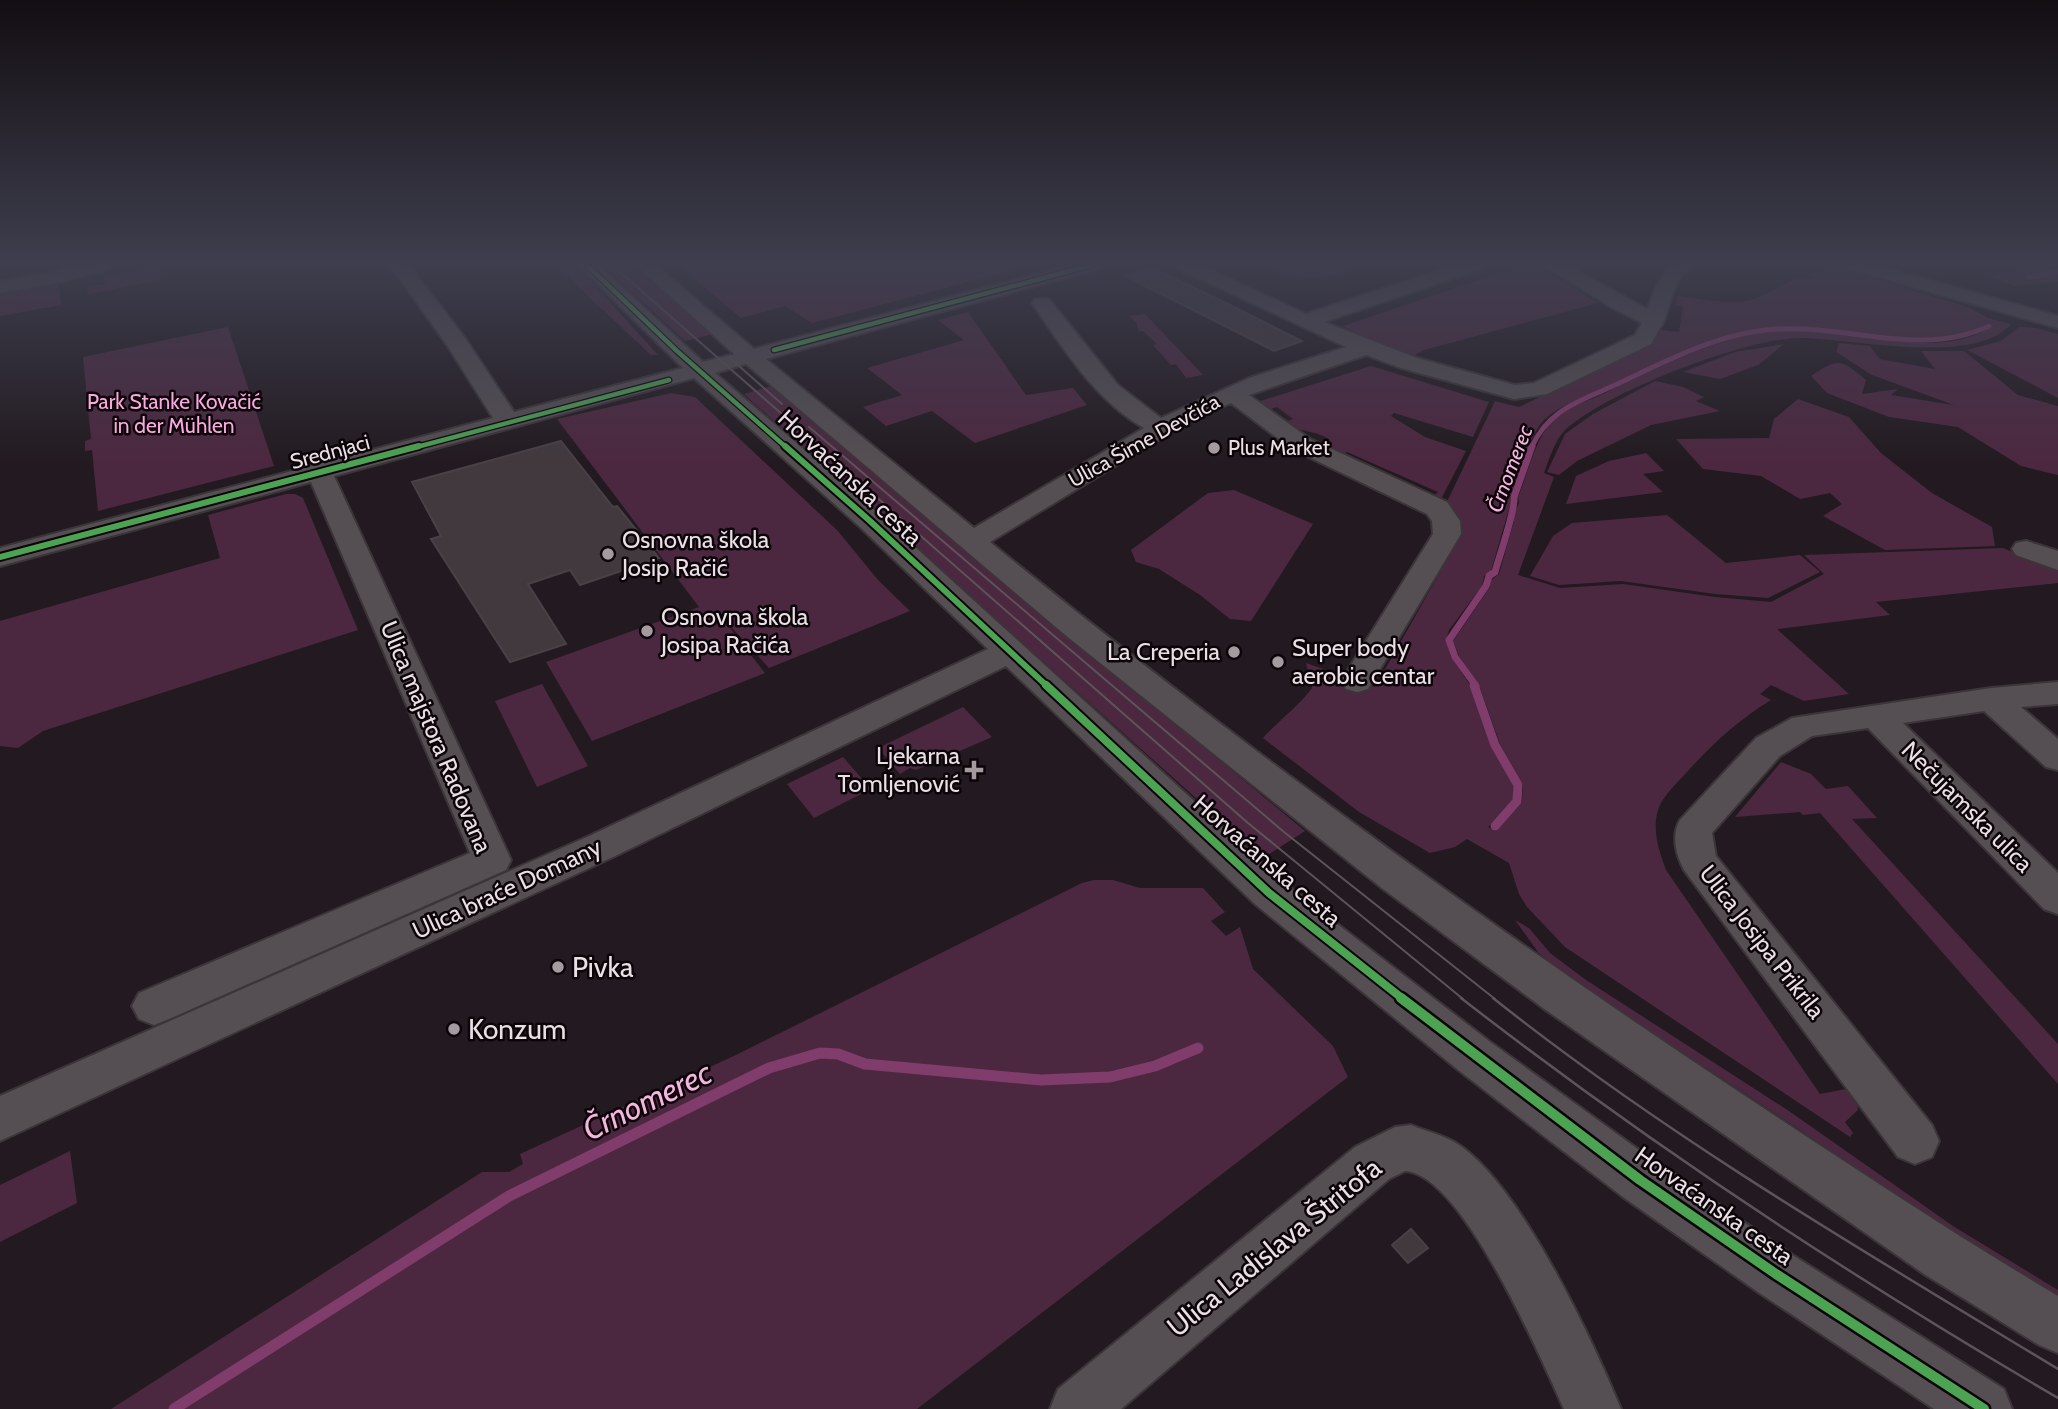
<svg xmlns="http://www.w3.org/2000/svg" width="2058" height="1409" viewBox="0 0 2058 1409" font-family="Cabin,sans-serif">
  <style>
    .green { fill: #4c2840; fill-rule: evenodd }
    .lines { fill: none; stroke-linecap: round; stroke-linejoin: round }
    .stream-far3 { stroke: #803c6b; stroke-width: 5 }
    .stream-far2 { stroke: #803c6b; stroke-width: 7 }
    .stream-far1 { stroke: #803c6b; stroke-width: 9 }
    .stream { stroke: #803c6b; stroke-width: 11 }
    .building { fill: #41393e; stroke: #484146; stroke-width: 2 }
    .minor-casing { stroke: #3b3539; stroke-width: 4 }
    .minor { fill: #554f53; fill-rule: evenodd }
    .tram-far1 { stroke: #5b5559; stroke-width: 2 }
    .tram { stroke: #5b5559; stroke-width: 2.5 }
    .cycleway-far3-casing { stroke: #0b0509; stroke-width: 7 }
    .cycleway-far2-casing { stroke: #0b0509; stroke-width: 10 }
    .cycleway-far1-casing { stroke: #0b0509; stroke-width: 12 }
    .cycleway-casing { stroke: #0b0509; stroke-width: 15 }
    .cycleway-far3 { stroke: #4ca352; stroke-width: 4.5 }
    .cycleway-far2 { stroke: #4ca352; stroke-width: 6 }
    .cycleway-far1 { stroke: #4ca352; stroke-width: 8 }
    .cycleway { stroke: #4ca352; stroke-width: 10 }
    .poi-dot { fill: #a49aa0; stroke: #0b0509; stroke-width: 2.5 }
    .labels { text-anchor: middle; stroke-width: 5; stroke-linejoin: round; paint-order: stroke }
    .far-park-label { font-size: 21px; fill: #fca7de; stroke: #0b0509 }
    .far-street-label { font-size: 21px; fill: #eadfe5; stroke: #0b0509 }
    .far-poi-label { font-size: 21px; fill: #eadfe5; stroke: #0b0509; text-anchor: start }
    .far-water-label { font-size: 21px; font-style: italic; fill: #f5b5de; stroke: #0b0509 }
    .street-label { font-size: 24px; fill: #eadfe5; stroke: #0b0509 }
    .poi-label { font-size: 24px; fill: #eadfe5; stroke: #0b0509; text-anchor: start }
    .near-poi-label { font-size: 28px; fill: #eadfe5; stroke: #0b0509; text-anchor: start }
    .near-street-label { font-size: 28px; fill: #eadfe5; stroke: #0b0509 }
    .near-water-label { font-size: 32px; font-style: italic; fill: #f5b5de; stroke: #0b0509 }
  </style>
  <rect width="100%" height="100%" fill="#221a20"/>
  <path class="green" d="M 555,265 L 576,265 L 658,355 L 651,355 Z
    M 602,265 L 632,265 L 713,334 L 685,341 Z
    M 678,265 L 1032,265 L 812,323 L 785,306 L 741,318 Z
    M 1265,265 L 1365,265 C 1323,278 1307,284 1265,265 Z
    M 1523,265 L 1537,265 L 1598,303 L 1424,350 L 1413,356 L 1360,337 L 1343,326 Z
    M 1832,265 L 1970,308 L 1988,318 L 2011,324 C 1972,367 1854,338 1800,338 C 1744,338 1605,393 1565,430 C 1555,440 1549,460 1544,473 L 1554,477 L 1518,575 L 1560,588 L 1623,584 L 1715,597 L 1771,602 L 1824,574 L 1804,555 L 2003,548 L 2058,571 L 2058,583 L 1876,602 L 1890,615 L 1777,629 L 1849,694 L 1804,701 L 1771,685 L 1760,694 L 1771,700 C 1737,721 1712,744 1686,773 C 1677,783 1664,795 1659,807 C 1651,828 1659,851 1666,870 L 1820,1094 L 1851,1088 L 1857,1100 L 1858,1110 L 1845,1122 L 1853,1133 L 1850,1137 L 1565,947 L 1527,907 L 1519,894 L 1509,863 L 1467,839 L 1455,847 L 1430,853 L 1359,812 L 1263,738 C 1279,720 1298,707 1312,688 L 1306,663 L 1375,687 L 1438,576 L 1454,537 L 1445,506 L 1495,401 L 1519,407 L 1643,348 L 1657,338 L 1661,330 L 1679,332 L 1683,307 L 1676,305 L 1677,296 L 1722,302 L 1740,302 L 1755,299 L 1795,279 L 1815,279 L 1808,275 ZM 1986,324 L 1991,327 C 1941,359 1874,334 1819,331 C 1797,330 1773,329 1751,334 C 1704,344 1647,373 1603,394 C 1587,402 1565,407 1552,421 C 1535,440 1528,473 1518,497 L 1519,503 L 1513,516 L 1514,521 L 1499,574 L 1489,582 L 1490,587 L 1453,641 L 1459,656 L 1480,688 L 1500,744 L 1523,785 L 1522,802 L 1495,831 L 1488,827 L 1513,799 L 1514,784 L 1492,745 L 1472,688 L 1451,657 L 1446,640 L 1449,630 L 1482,586 L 1484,576 L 1491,571 L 1511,502 L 1510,496 C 1519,475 1529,434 1545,419 C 1559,406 1579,400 1596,392 C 1644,369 1694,346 1745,332 C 1768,326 1795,328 1819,329 C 1864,331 1949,357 1986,324 Z
    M 2040,265 L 2058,265 L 2058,282 L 2015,286 L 1987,277 Z
    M 157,267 L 161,280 L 88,294 L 87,287 L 105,284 L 104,277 Z
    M 58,281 L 61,305 L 0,316 L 0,292 Z
    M 968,312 L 1026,395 L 1073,388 L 1087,405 L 975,443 L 932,411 L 886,426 L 863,407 L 902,395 L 867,368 L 964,340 L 938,320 Z
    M 1145,314 L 1203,375 L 1186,378 L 1176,364 L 1171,365 L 1153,345 L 1157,344 L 1143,331 L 1139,332 L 1136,322 L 1129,316 Z
    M 228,327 L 274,466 L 98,511 L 92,450 L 85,451 L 85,441 L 91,439 L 83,357 Z
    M 2019,327 L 2037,328 L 2058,334 L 2058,398 L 1967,350 L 2001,341 Z
    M 1839,343 L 1870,346 L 1880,359 L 1935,369 L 1921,351 L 1964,351 L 2018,395 L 2058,406 L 2058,475 L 2021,466 L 1958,427 L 1889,417 L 1827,393 L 1811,376 C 1839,357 1841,359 1866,380 L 1862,394 L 1898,389 L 1891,395 L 1954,405 L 1872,375 L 1836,352 Z
    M 1784,344 L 1758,365 L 1720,379 L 1683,372 L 1735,352 Z
    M 1371,366 L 1489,402 L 1473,437 L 1394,413 L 1391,416 L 1425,437 L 1466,451 L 1440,501 L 1431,498 L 1438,492 L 1347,452 L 1336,457 L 1324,446 L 1329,439 C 1314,430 1297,431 1280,424 L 1293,419 L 1277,407 L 1264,411 L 1254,403 Z
    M 1655,381 L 1683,387 L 1704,397 L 1696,401 L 1720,411 L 1651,425 L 1577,461 L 1559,475 L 1547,472 L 1565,434 L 1593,414 Z
    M 771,386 L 960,546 L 1305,831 L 1263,858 L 744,394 Z
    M 671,393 L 695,397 L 838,531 L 878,580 L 910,611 L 769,668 L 719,614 L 765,673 L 592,741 L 546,662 L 699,607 L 557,419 Z
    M 1798,399 L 1849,417 L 1881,453 L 1932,493 L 1992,527 L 1995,546 L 1885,550 L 1823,516 L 1842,504 L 1830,493 L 1800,499 L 1761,476 L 1703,469 L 1676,439 L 1769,438 L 1774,419 Z
    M 1646,453 L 1664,471 L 1643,474 L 1663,492 L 1566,504 L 1576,476 L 1609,461 Z
    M 1234,490 L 1313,524 L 1251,621 L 1230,619 L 1200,595 L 1159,569 L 1136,562 L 1131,550 L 1208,493 Z
    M 286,494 L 295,494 L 303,498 L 358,630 L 43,731 L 18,748 L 0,746 L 0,621 L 220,558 L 208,515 Z
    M 1667,515 L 1726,563 L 1800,555 L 1820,572 L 1768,598 L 1715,594 L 1621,581 L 1559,585 L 1530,576 L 1553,536 L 1572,523 Z
    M 542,684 L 588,766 L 537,787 L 495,701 Z
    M 963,707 L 992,737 L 916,770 L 910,768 L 900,774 L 878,748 Z
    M 843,757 L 871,789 L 814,818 L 787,784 Z
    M 1781,762 L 1811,774 L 1826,789 L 1848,786 L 1877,818 L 1852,819 L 2058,1044 L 2058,1084 L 1820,813 L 1803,815 L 1800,812 L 1735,817 Z
    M 1094,880 L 1113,880 L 1140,888 L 1203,888 L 1225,912 L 1211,921 L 1226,936 L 1240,927 L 1253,969 L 1333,1046 L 1348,1077 L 917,1409 L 111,1409 L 482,1172 L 509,1172 L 523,1164 L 520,1154 L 736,1055 L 1082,883 Z
    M 1515,920 L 1529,928 L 1550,953 L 1586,980 L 1786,1109 L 1953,1226 L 2058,1290 L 2058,1307 L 1796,1127 L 1568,977 L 1538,952 Z
    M 70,1151 L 77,1203 L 0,1242 L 0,1185 Z"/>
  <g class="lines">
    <path class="stream-far3" d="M 2029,277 L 2058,272
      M 1531,448 C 1549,409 1578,402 1613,386 C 1665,362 1721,331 1779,329 C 1851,325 1921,358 1989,326"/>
    <path class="stream-far2" d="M 1476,686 L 1455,657 L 1449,640 L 1486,586 L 1489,576 L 1495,572 C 1499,557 1516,509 1514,497 L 1532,446"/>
    <path class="stream-far1" d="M 1474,685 L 1495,745 L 1518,785 L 1517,801 L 1495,826"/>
    <path class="stream" d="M 174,1409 L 509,1196 L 769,1068 L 820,1053 L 838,1054 L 865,1064 L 1041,1080 L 1110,1077 L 1155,1066 L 1198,1048"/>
  </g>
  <path class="building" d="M 1153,268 L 1228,304 L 1302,341 L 1274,351 L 1125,276 Z
    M 561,441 L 613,507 L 617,506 L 659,558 L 580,585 L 570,570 L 528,584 L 566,644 L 510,662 L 431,539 L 441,536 L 412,482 Z
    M 1411,1229 L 1428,1248 L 1408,1263 L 1392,1245 Z"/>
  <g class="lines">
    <g class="minor-casing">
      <path id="minor" d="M 71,265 L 110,265 L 108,269 L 61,282 L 0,293 L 0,281 L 56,271 Z
        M 390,265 L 409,265 L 465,338 L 514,412 L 683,368 L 578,265 L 598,265 L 703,362 L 734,354 L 636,265 L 656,265 L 754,349 L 1070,265 L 1101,265 L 1099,269 L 766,359 L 974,528 L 1144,428 C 1096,401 1062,347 1032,303 L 1035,299 L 1049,299 L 1118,385 L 1161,418 L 1249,378 L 1346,347 L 1179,269 L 1177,265 L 1201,265 L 1306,314 L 1455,265 L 1483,265 L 1481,269 L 1324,322 L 1417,358 L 1515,385 L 1534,383 L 1635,335 L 1642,323 L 1609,306 L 1543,265 L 1566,265 L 1647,309 L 1657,284 L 1671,265 L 1690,265 L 1676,284 L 1664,321 L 1651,344 L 1547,394 L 1514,399 L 1401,368 L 1366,355 L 1249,395 L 1310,439 L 1447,502 L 1460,521 L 1461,534 L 1368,689 L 1357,692 L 1346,689 L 1341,681 L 1433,534 L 1432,521 L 1427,514 L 1292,449 L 1231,403 L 1189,421 L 990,542 C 1231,739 1483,922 1742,1094 C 1847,1163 1950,1232 2058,1296 L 2058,1353 L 2039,1345 L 1924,1274 L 1543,1008 L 1383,889 L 1064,634 L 746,364 L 715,373 L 880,515 L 1283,882 L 1489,1041 L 1657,1163 L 1794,1256 L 2004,1389 L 2012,1409 L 1934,1409 L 1758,1292 L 1623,1197 L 1457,1069 L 1255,904 L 1006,666 L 613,857 L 0,1141 L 0,1096 L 587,837 L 988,649 L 860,527 L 694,378 L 334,476 L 511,860 L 506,870 L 169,1019 L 154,1025 L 139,1019 L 132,1006 L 139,993 L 470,853 L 311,482 L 0,566 L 0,548 L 493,418 L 447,345 Z
        M 1847,265 L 1877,265 L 2058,316 L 2058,328 L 1849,269 Z
        M 2026,541 L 2058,551 L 2058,570 L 2016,555 L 2012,549 L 2016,543 Z
        M 2058,682 L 2058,704 L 2021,707 L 2058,739 L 2058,770 L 2046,767 L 1984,711 L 1903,723 L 2058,873 L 2058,914 L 2044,909 L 1868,728 L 1812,736 L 1780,756 L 1712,833 L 1716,856 L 1932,1125 L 1939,1141 L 1932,1157 L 1915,1164 L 1898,1157 L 1684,870 C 1676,855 1671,835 1680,820 L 1756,738 L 1792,718 L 1991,688 Z
        M 1411,1125 C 1425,1131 1443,1135 1456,1143 C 1519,1182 1592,1339 1621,1409 L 1564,1409 C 1542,1361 1462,1173 1405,1171 L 1389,1179 L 1121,1409 L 1050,1409 L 1058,1389 L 1355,1147 L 1395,1127 Z"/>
    </g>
    <use href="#minor" class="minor"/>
    <path class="tram-far1" d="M 612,265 L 1248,823 L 1463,999
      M 730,358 L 782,404
      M 809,427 L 1284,832 L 1495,999"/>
    <path class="tram" d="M 1461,998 C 1650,1145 1851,1277 2058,1398
      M 1493,998 C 1669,1138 1865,1252 2058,1369"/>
    <g class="cycleway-far3-casing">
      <path id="cycleway-far3" d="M 587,265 L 677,351 L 787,448
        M 774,350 L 1092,265
        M 413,448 L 669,380"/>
    </g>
    <g class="cycleway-far2-casing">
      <path id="cycleway-far2" d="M 785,446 L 870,521 L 1047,686
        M 0,557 L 419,446"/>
    </g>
    <g class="cycleway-far1-casing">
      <path id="cycleway-far1" d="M 1046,685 L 1269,893 L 1403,999"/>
    </g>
    <g class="cycleway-casing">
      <path id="cycleway" d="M 1401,998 L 1640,1180 L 1776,1274 L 1984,1409"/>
    </g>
    <use href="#cycleway-far3" class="cycleway-far3"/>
    <use href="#cycleway-far2" class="cycleway-far2"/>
    <use href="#cycleway-far1" class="cycleway-far1"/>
    <use href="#cycleway" class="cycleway"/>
  </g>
  <linearGradient id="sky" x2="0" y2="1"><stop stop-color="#130e12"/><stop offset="0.57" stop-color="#3e3e4e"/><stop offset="1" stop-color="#3e3e4e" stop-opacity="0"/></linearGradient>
  <rect width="2058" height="462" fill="url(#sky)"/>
  <g class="poi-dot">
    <circle cx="1214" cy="448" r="7"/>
    <circle cx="608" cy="554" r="7"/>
    <circle cx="647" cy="631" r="7"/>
    <circle cx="1234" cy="652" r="7"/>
    <circle cx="1278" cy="662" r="7"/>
    <path d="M970.5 759.5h7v7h7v7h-7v7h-7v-7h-7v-7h7z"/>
    <circle cx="558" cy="967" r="7"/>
    <circle cx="454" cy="1029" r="7"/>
  </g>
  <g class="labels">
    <g class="far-park-label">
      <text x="174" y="409">Park Stanke Kovačić<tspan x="174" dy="24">in der Mühlen</tspan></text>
    </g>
    <g class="far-street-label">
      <text transform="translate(1144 441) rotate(-29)" y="7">Ulica Šime Devčića</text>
      <text transform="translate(330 452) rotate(-15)" y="7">Srednjaci</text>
    </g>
    <g class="far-poi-label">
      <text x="1228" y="455">Plus Market</text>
    </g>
    <g class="far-water-label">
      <text transform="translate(1510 469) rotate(-69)" y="7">Črnomerec</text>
    </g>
    <g class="street-label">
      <text transform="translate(850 478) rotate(43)" y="8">Horvaćanska cesta</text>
      <text transform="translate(436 737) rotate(67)" y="8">Ulica majstora Radovana</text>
      <text transform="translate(1967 807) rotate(45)" y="8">Nečujamska ulica</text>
      <text transform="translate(1267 861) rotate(41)" y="8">Horvaćanska cesta</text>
      <text transform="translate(507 889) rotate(-25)" y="8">Ulica braće Domany</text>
      <text transform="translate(1762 942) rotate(52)" y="8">Ulica Josipa Prikrila</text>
      <text transform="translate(1714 1206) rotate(35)" y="8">Horvaćanska cesta</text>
    </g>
    <g class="poi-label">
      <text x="622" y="548">Osnovna škola<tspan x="622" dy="28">Josip Račić</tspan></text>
      <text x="661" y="625">Osnovna škola<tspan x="661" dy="28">Josipa Račića</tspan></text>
      <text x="1292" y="656">Super body<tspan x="1292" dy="28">aerobic centar</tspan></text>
      <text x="1220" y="660" text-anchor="end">La Creperia</text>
      <text x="960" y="764" text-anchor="end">Ljekarna<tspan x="960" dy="28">Tomljenović</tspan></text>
    </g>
    <g class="near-poi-label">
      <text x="572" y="977">Pivka</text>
      <text x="468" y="1039">Konzum</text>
    </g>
    <g class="near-street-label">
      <text transform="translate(1274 1247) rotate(-39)" y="10">Ulica Ladislava Štritofa</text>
    </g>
    <g class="near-water-label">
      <text transform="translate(647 1101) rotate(-26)" y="11">Črnomerec</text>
    </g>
  </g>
</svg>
